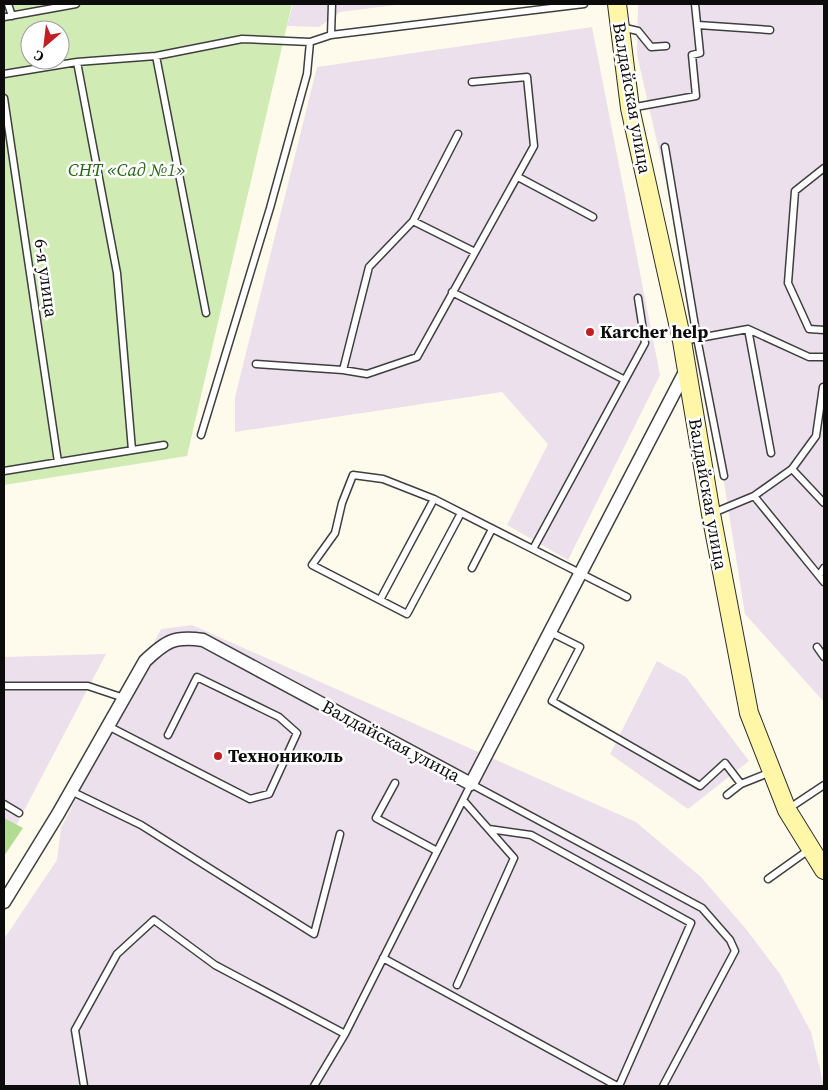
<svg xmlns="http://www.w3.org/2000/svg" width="828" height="1090" viewBox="0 0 828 1090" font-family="'Source Serif 4',serif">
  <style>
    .industrial { fill: #ebe0ec }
    .green { fill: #d0ebb4; fill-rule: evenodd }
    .forest { fill: #b3dc93 }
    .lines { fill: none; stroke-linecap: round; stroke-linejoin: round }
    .lane-casing { stroke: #3f3f3f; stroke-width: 9 }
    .street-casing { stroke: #3f3f3f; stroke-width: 15 }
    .secondary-casing { stroke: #2e2e2e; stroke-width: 20 }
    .lane { stroke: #fff; stroke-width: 6 }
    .street { stroke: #fff; stroke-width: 12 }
    .secondary { stroke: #fff6a7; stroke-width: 18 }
    .poi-dot { fill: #c21f25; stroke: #fff; stroke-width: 2 }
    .labels { text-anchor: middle; stroke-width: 5; stroke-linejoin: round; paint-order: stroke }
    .street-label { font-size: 18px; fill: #0c0c0c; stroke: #fff }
    .park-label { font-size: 18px; font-style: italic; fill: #29661a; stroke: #fff }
    .poi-label { font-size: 18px; font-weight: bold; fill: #0c0c0c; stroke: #fff; text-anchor: start }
  </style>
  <rect width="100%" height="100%" fill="#fffbec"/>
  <path class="industrial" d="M 293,4 L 404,4 L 340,12 L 319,27 L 287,26 Z
    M 638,4 L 824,4 L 824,702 L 745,614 L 698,320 L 637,55 Z
    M 592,27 L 660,375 L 568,560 L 507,525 L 548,444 L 502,392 L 235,432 L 235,397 L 317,67 Z
    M 192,625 L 636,822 L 701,877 L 746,929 L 780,974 L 811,1032 L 824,1086 L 4,1086 L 4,939 L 57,860 L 61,828 L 161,629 Z
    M 106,654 L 16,826 L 4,819 L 4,657 Z
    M 657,661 L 686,677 L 749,761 L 688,809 L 610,754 Z"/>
  <path class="green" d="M 4,4 L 292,4 L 187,456 L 4,485 ZM 30,30 L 60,30 L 60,60 L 30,60 Z"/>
  <path class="forest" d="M 4,818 L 23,828 L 4,856 Z"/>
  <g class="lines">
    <g class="lane-casing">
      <path id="lane" d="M 8,4 L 12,16
        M 4,17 L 76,4
        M 698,25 L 770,30
        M 621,27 L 638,31 L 651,47 L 666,46
        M 331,35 L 332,4
        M 156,56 L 206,313
        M 77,62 L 117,273 L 132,450
        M 4,74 L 77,62 L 156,56 L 242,39 L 310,42
        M 4,98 L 58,462
        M 630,108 L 696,96 L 692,55 L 700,53 L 695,4
        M 665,147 L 697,338 L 724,476
        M 824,168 L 795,191 L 788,283 L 809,329 L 824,330
        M 518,177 L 593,217
        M 413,221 L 475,252
        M 452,292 L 625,380
        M 748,329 L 771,453
        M 683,341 L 748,329 L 809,357 L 824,357
        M 256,364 L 343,370 L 367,374 L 417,357 L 534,146 L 527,77 L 472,82
        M 343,370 L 369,267 L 413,221 L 458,134
        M 201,435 L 270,208 L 307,74 L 310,42 L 331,35 L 584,4
        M 792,469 L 824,503
        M 4,471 L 164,445
        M 754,496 L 824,582
        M 461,513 L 407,614 L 312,565 L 335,533 L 342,503 L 353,475 L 383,479 L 434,499 L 627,597
        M 713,513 L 754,496 L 792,469 L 816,436 L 823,387
        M 533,549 L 645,343 L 638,298
        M 472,568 L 492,529
        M 819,575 L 824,568
        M 380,600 L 434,499
        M 550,632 L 580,647 L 552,701 L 700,786 L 725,763 L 741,784
        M 817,647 L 824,657
        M 4,686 L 88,686 L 124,698
        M 108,726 L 250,799 L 269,794 L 297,733 L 279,717 L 197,677 L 168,735
        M 395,783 L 376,818 L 437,851
        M 71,791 L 141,825 L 314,934 L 340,834
        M 727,795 L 741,784 L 771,772
        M 4,804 L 19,813
        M 788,809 L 824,785
        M 489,829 L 531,835 L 691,923 L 619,1086
        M 768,879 L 810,849
        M 383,958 L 617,1086
        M 457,985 L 514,858 L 463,800
        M 84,1086 L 75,1030 L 117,954 L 154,920 L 215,965 L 345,1034
        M 314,1086 L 345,1034 L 471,784 L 702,908 L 730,940 L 735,951 L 663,1086"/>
    </g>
    <g class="street-casing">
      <path id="street" d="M 4,902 L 58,814 L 145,661 C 166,641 174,636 203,640 L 471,784 L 687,368"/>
    </g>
    <g class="secondary-casing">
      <path id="secondary" d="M 617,4 L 630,108 L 682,341 L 711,514 L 749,713 L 787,810 L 824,870"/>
    </g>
    <use href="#lane" class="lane"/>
    <use href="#street" class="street"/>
    <use href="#secondary" class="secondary"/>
  </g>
  <g class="poi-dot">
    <circle cx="590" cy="332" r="5"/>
    <circle cx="218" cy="756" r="5"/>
  </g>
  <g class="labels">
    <g class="street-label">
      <text transform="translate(632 98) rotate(80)" y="6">Валдайская улица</text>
      <text transform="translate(46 278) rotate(82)" y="6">6-я улица</text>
      <text transform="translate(708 494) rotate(80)" y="6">Валдайская улица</text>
      <text transform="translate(391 741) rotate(28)" y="6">Валдайская улица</text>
    </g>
    <g class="park-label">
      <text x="127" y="176">СНТ «Сад №1»</text>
    </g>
    <g class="poi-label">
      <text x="600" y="338">Karcher help</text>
      <text x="228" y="762">Технониколь</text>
    </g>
  </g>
  <rect width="828" height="1090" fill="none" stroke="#0c0c0c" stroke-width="10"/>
  <g transform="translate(45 45) rotate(208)"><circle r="24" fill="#ffffff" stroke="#9e9e9e"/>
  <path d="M0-4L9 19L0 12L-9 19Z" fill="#c21f25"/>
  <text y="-8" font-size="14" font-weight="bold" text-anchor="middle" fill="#0c0c0c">С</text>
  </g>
</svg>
